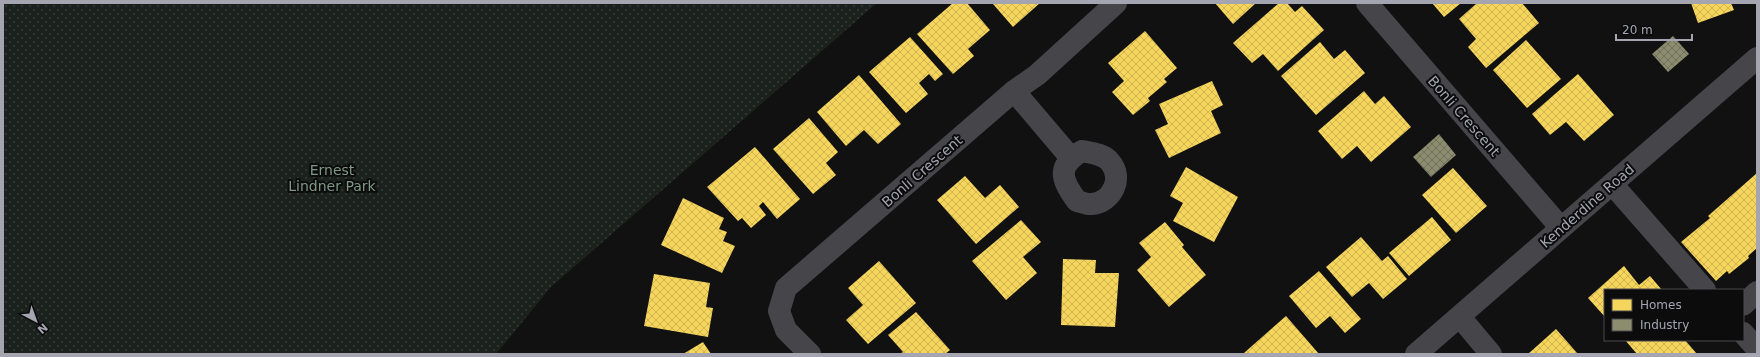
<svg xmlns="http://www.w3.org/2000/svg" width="1760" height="357" viewBox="0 0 1760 357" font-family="'DejaVu Sans',sans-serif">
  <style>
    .park { fill: url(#park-dots) }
    .homes { fill: url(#homes-cross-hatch) }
    .industry { fill: url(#industry-cross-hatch) }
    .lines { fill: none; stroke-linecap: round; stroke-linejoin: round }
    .minor { stroke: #46464a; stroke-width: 22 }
    .tertiary { stroke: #46464a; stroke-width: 22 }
    .labels { text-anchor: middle; stroke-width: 4; stroke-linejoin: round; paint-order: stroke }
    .street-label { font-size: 14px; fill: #a4a5b1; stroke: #0c0c0d }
    .park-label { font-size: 14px; fill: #7d9984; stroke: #0c0c0d }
  </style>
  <defs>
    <pattern id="park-dots" width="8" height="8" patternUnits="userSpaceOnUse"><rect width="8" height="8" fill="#1b211d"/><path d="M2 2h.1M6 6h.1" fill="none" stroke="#393e3b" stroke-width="1.8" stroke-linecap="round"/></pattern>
    <pattern id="homes-cross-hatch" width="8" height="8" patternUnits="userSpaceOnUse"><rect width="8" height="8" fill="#f6d55c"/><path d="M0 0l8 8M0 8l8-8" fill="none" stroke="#cfb454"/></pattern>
    <pattern id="industry-cross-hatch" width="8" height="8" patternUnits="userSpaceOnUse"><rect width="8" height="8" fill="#8c8c6e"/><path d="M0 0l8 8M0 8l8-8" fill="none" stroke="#71715d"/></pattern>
  </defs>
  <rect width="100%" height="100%" fill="#111"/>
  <path class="park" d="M 3,3 L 877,3 L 551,287 L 496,354 L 3,354 Z"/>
  <path class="homes" d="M 953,3 L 967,3 L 990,30 L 968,49 L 974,56 L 953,74 L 917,34 Z
    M 994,3 L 1040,3 L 1013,27 L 993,4 Z
    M 1215,3 L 1256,3 L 1233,24 Z
    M 1279,3 L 1287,3 L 1295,12 L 1302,6 L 1324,30 L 1278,71 L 1263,54 L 1252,63 L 1233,43 Z
    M 1432,3 L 1461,3 L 1444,17 Z
    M 1477,3 L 1522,3 L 1539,23 L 1486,68 L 1468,47 L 1476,39 L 1459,19 Z
    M 1691,3 L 1731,3 L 1734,10 L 1698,23 Z
    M 1145,31 L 1177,68 L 1164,79 L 1167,82 L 1148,98 L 1150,101 L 1133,115 L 1112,92 L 1124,81 L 1108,63 Z
    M 910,37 L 943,74 L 935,81 L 929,74 L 919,83 L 928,94 L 906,113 L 869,72 Z
    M 1526,40 L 1561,79 L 1527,108 L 1493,70 Z
    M 1320,42 L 1334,59 L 1345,50 L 1365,73 L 1316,115 L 1281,76 Z
    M 1578,74 L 1614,115 L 1584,141 L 1566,122 L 1550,135 L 1532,114 Z
    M 859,75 L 901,124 L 878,144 L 864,130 L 846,146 L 817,112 Z
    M 1212,81 L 1223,105 L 1211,111 L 1221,133 L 1169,158 L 1155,130 L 1168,124 L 1159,104 Z
    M 1364,91 L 1375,104 L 1384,96 L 1411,127 L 1371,162 L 1357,146 L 1342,159 L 1318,131 Z
    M 809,118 L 838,152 L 826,163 L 836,175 L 813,194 L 773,149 Z
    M 755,147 L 800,199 L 777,219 L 763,202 L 759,206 L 766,215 L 751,228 L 742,218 L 738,221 L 707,187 Z
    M 1186,167 L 1238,197 L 1214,242 L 1173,221 L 1183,203 L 1170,196 Z
    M 1453,168 L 1487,206 L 1456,233 L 1422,195 Z
    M 1757,173 L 1757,248 L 1748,256 L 1749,258 L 1729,274 L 1727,271 L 1716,281 L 1681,242 L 1710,218 L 1708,216 Z
    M 965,176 L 985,198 L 1000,185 L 1019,207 L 976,244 L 937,200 Z
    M 683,198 L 724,218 L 719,229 L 727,232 L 723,241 L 735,246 L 722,273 L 661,245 Z
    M 1432,217 L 1451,240 L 1409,276 L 1389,253 Z
    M 1021,220 L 1041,242 L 1023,257 L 1037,273 L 1006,300 L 972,261 Z
    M 1165,222 L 1184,245 L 1182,247 L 1206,275 L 1169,307 L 1137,270 L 1151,257 L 1139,243 Z
    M 1361,237 L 1382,261 L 1388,256 L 1407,279 L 1383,299 L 1369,283 L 1352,297 L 1326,267 Z
    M 1063,259 L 1096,260 L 1095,273 L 1119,273 L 1115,327 L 1061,325 Z
    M 879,261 L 916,303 L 868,344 L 846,320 L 863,305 L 848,288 Z
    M 1624,266 L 1639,285 L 1650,276 L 1662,290 L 1605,290 L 1605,317 L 1588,298 Z
    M 1319,271 L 1361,319 L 1345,333 L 1330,316 L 1316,328 L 1289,296 Z
    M 654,274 L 710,283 L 706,307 L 713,308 L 708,337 L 644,326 Z
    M 916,312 L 950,350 L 945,354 L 900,354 L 903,352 L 888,335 Z
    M 1286,316 L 1319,354 L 1245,354 L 1244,353 Z
    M 1556,329 L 1578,354 L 1528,354 Z
    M 1625,340 L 1685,340 L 1697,354 L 1637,354 Z
    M 703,342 L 711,354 L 683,354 Z"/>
  <path class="industry" d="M 1673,36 L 1689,54 L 1668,72 L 1652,54 Z
    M 1439,134 L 1456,155 L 1431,177 L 1413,157 Z"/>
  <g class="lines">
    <path class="minor" d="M 1367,3 L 1561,228
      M 1014,91 L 1071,158
      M 1082,151 C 1092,153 1104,154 1110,162 C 1124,178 1112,202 1092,204 C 1088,205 1081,202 1077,201 C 1061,180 1056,166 1082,151 Z
      M 1612,184 L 1705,290
      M 1743,305 L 1757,292
      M 1460,317 L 1491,354
      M 1743,333 L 1757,349
      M 810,354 L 786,330 L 779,311 L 786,288 L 1014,91 L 1037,75 L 1116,3"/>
    <path class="tertiary" d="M 1416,354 L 1757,58"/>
  </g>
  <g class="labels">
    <g class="street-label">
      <text transform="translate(1464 116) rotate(49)" y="5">Bonli Crescent</text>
      <text transform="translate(922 171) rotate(-41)" y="5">Bonli Crescent</text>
      <text transform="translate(1587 206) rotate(-41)" y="5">Kenderdine Road</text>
    </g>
    <g class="park-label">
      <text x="332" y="175">Ernest<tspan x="332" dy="16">Lindner Park</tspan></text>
    </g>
  </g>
  <rect width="1760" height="357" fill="none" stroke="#a4a5b1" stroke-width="8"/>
  <rect x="1604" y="289" width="140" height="52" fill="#0c0c0d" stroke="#49494f"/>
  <rect x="1612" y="299" width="20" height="12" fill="#f6d55c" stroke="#49494f"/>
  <text x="1640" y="309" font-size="12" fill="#a4a5b1">Homes</text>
  <rect x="1612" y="319" width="20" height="12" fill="#8c8c6e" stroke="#49494f"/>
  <text x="1640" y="329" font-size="12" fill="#a4a5b1">Industry</text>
  <g transform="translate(36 321) rotate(139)" stroke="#0c0c0d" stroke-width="3" paint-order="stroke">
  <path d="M0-3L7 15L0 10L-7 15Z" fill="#a4a5b1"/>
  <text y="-6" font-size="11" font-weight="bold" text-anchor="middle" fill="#a4a5b1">N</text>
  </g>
  <path d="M1616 34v6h76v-6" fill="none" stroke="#a4a5b1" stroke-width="2"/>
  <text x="1622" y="34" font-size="12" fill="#a4a5b1" stroke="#0c0c0d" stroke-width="3" paint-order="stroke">20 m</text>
</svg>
